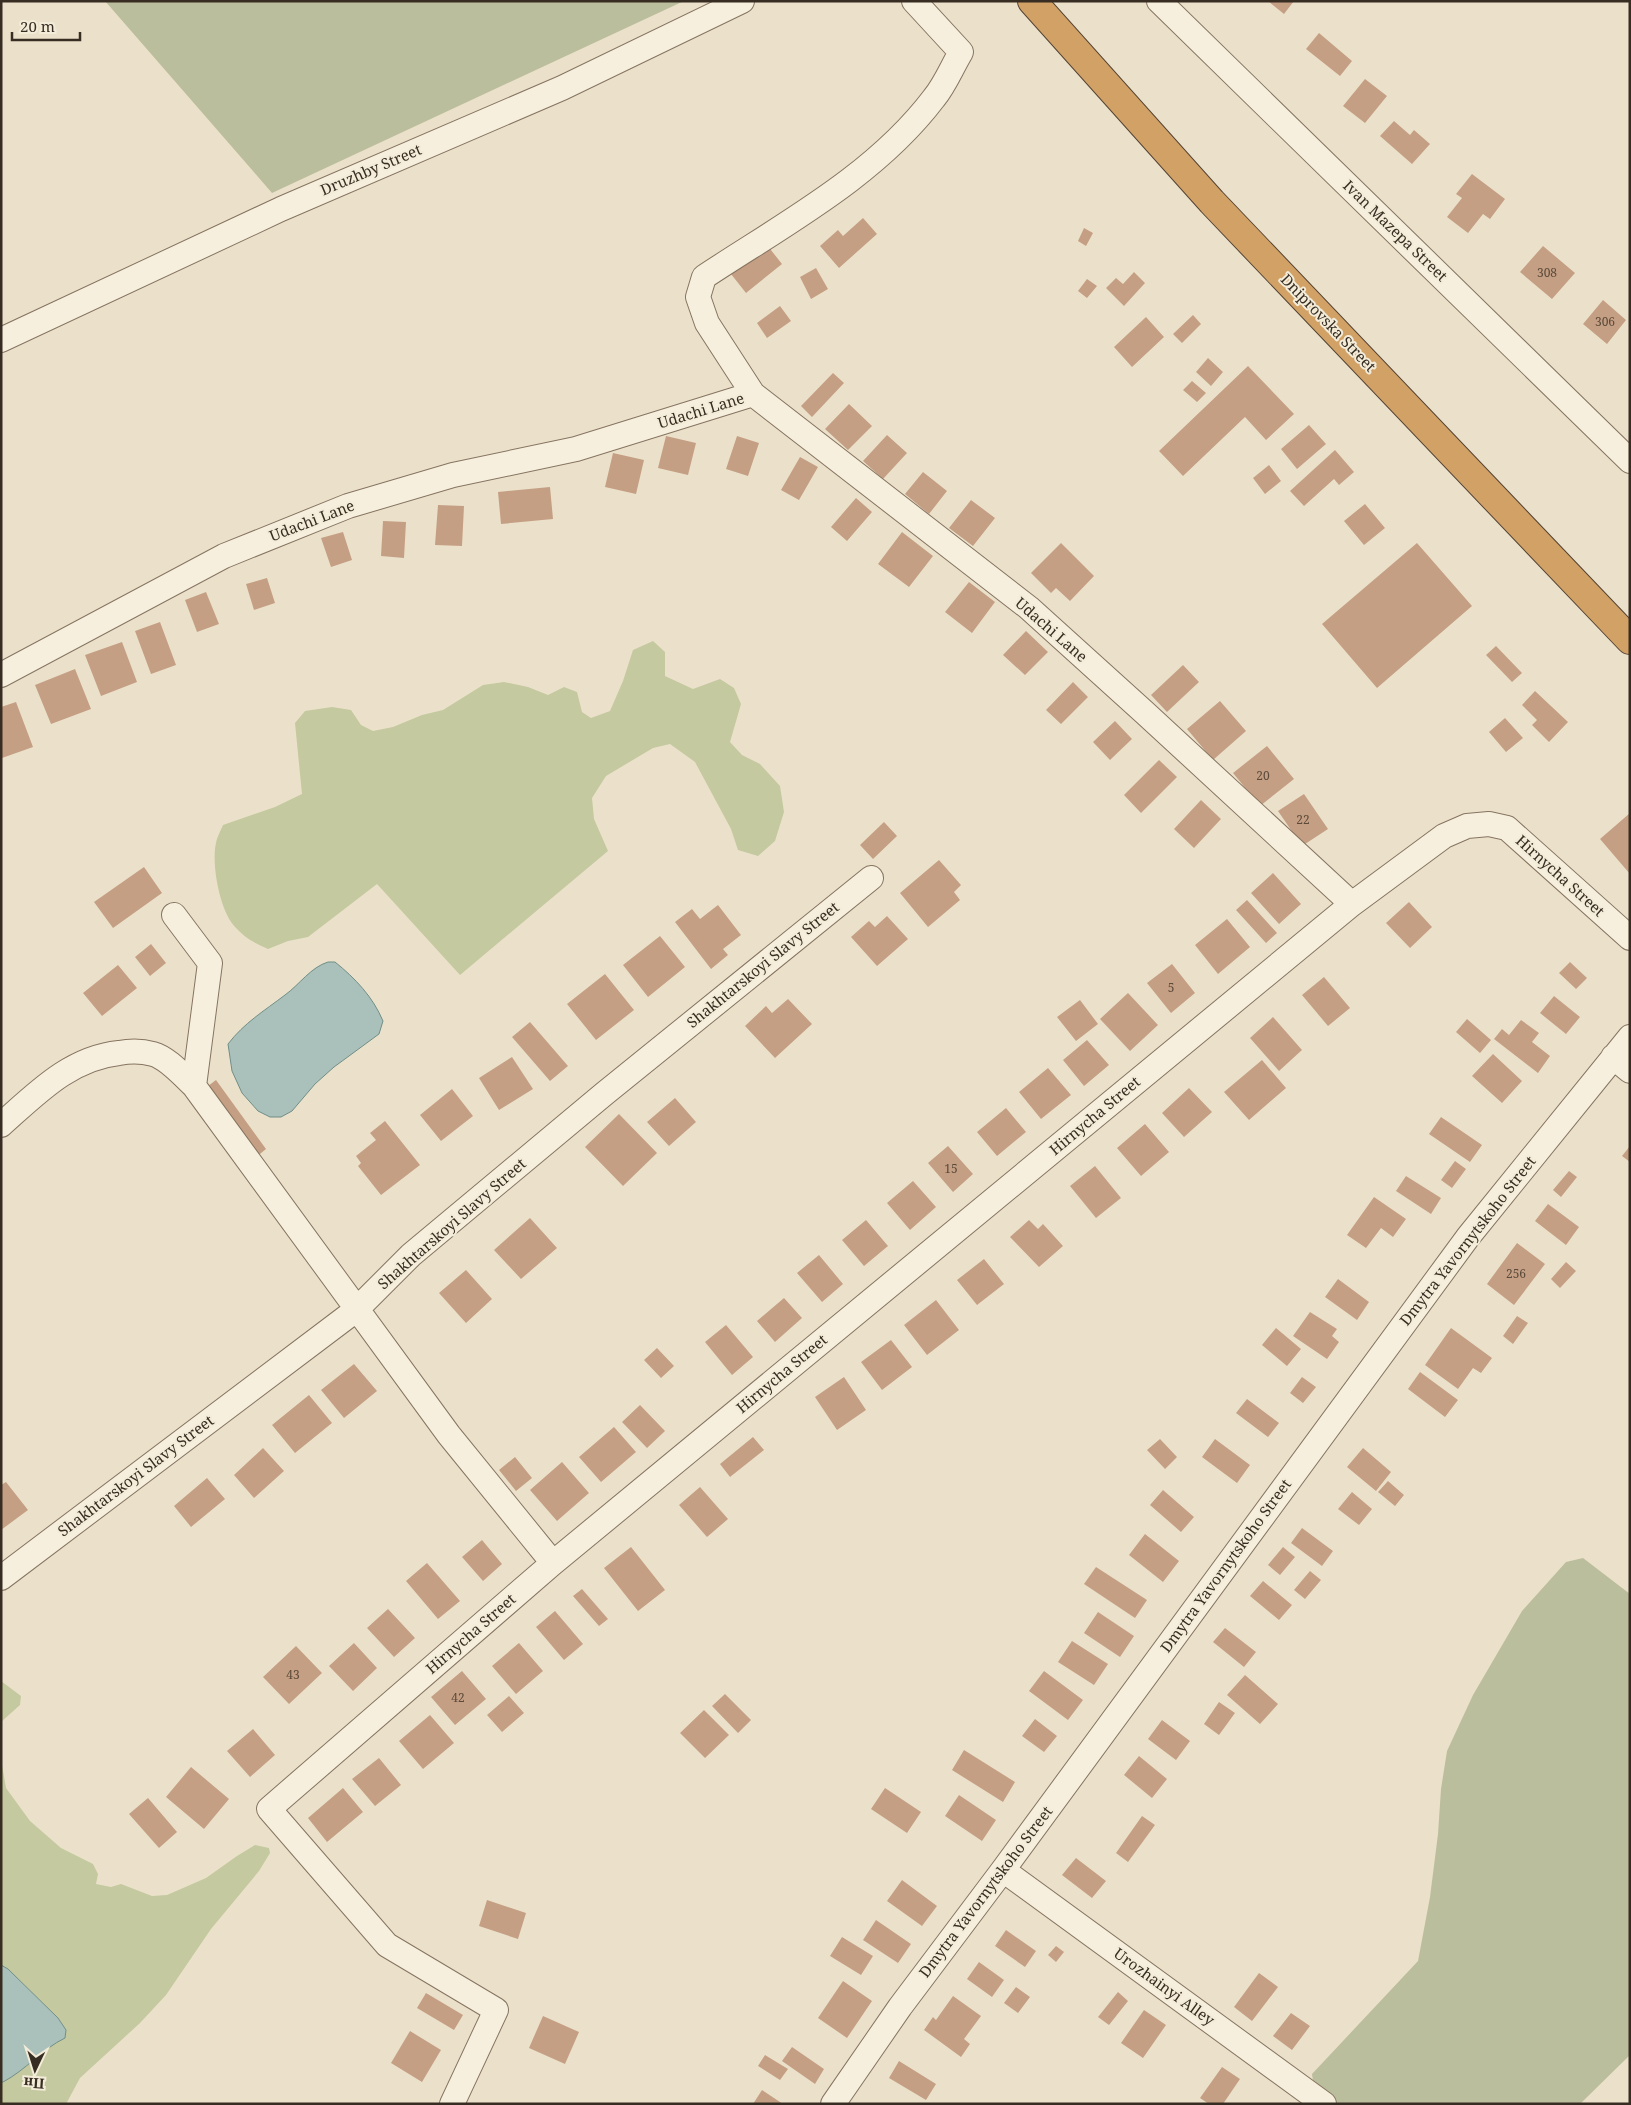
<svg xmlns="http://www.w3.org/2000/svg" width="1631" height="2105" viewBox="0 0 1631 2105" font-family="'Noto Serif',serif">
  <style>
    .green { fill: #c4c99f }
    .cemetery { fill: #bbbe9d }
    .water { fill: #aac0ba; stroke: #718e87 }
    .building { fill: #c59f84 }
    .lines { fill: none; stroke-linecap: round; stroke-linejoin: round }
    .minor-casing { stroke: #867460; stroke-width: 26 }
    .highway-casing { stroke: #554334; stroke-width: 30 }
    .minor { stroke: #f6efdd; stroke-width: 24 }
    .highway { stroke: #d1a165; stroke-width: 28 }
    .labels { text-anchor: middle; stroke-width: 4; stroke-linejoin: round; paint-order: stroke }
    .number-label { font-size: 12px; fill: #5b4a3a }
    .street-label { font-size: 15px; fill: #382d22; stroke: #f3ecd9 }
  </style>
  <rect width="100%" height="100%" fill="#ebe1ca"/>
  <path class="green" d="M 653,641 L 665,652 L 665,676 L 693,689 L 720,679 L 734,688 L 741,704 L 730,742 L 742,755 L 760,764 L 780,786 L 784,812 L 775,841 L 758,856 L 738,850 L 731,829 L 695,762 L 670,744 L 653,748 L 606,776 L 592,798 L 594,819 L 608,851 L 460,975 L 377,884 L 308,937 L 288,941 L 268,949 C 256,944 245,938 236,928 C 220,913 211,864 216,843 C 217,837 221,830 223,825 L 275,807 L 302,794 L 295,723 L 305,711 L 332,707 L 351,710 L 361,725 L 373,731 L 393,727 L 422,715 L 443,710 L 483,685 L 504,682 L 528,687 L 548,695 L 564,687 L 577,692 L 582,712 L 591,718 L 610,711 L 623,681 L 633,650 Z
    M 1,1681 L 21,1696 L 20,1705 L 1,1722 Z
    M 1,1759 L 6,1788 L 30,1821 L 61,1848 L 93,1864 L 98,1874 L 96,1884 L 111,1887 L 121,1884 L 152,1896 L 167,1895 L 206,1878 L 237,1856 L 255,1845 L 269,1848 L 270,1853 L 259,1871 L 211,1929 L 166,1995 L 140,2023 L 80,2078 L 66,2104 L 1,2104 L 1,2082 L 56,2042 L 65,2038 L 66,2030 L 58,2018 L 8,1969 L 1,1965 Z"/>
  <path class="cemetery" d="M 105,1 L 684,1 L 272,193 Z
    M 1583,1558 L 1630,1594 L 1630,2055 L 1580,2104 L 1339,2104 L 1313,2081 L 1312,2074 L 1418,1961 L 1430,1897 L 1438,1834 L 1441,1789 L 1447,1751 L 1473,1695 L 1522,1611 L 1566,1562 Z"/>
  <path class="water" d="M 328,962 L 335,962 C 355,978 373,997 383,1021 L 379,1034 L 334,1067 L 315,1084 L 292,1111 L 281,1117 L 270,1117 L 258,1111 L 242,1093 L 232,1071 L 228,1044 C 244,1023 264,1011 285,995 C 299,985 311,967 328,962 Z
    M 1,1965 L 8,1969 L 58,2018 L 66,2030 L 65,2038 C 42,2049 26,2070 3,2082 L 1,2082 Z"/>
  <path class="building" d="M 1268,1 L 1294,1 L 1284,14 Z
    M 1319,33 L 1352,61 L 1340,76 L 1306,49 Z
    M 1365,79 L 1387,96 L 1365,123 L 1343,106 Z
    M 1394,121 L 1410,135 L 1414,130 L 1430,144 L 1412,164 L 1380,136 Z
    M 1472,174 L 1505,199 L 1490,219 L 1483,214 L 1468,233 L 1447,217 L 1462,198 L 1456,194 Z
    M 863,218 L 877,234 L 839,268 L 820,246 L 838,230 L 843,236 Z
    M 1084,228 L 1093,233 L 1086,246 L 1078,241 Z
    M 767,245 L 782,264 L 746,293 L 731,274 Z
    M 1543,246 L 1575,273 L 1552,299 L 1520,272 Z
    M 816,268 L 828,289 L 811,299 L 800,277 Z
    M 1134,272 L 1145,283 L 1124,306 L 1106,288 L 1116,278 L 1123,284 Z
    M 1087,279 L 1097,286 L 1087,298 L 1078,291 Z
    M 1603,300 L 1626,320 L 1607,344 L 1583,324 Z
    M 780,306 L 791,321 L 767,338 L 757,323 Z
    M 1193,315 L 1201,324 L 1182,343 L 1173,334 Z
    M 1146,317 L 1164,337 L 1132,367 L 1114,347 Z
    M 1208,358 L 1223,372 L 1211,386 L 1196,372 Z
    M 1248,366 L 1294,414 L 1266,440 L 1245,417 L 1183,476 L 1159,451 Z
    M 833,373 L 844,383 L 812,417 L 801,406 Z
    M 1192,381 L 1206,393 L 1197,402 L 1183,390 Z
    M 849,404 L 872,426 L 848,450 L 825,429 Z
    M 1309,425 L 1326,444 L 1297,469 L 1281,449 Z
    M 887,435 L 907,453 L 883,479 L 863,461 Z
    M 666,436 L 696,443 L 688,475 L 658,468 Z
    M 737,436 L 759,443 L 748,476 L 726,469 Z
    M 1335,450 L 1354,472 L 1339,485 L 1334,479 L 1304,506 L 1290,491 Z
    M 613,453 L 644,460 L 636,494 L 605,487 Z
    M 800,457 L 818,467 L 799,500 L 781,490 Z
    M 1269,465 L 1281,481 L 1265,494 L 1253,478 Z
    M 923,472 L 947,491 L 929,514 L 905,494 Z
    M 550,487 L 553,519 L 501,524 L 498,492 Z
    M 856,498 L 872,512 L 847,541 L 831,527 Z
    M 971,500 L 995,518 L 973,546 L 949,528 Z
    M 1365,504 L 1385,528 L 1364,545 L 1344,521 Z
    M 438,505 L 464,506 L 462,546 L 435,545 Z
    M 383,521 L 406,522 L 404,558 L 381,556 Z
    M 343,532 L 352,560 L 331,567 L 321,538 Z
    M 902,532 L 933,556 L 909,587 L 878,564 Z
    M 1061,543 L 1094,576 L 1070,601 L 1056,588 L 1051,593 L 1031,573 Z
    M 1417,543 L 1472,606 L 1377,688 L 1322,624 Z
    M 267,578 L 275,603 L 254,610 L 246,584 Z
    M 969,582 L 995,602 L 972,633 L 945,612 Z
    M 206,592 L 219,624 L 197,632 L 185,600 Z
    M 160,622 L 176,665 L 151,674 L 135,631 Z
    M 1026,631 L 1048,652 L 1025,675 L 1003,655 Z
    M 122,642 L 137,682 L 101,696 L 85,655 Z
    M 1496,646 L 1522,673 L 1512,682 L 1486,655 Z
    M 1183,665 L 1199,682 L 1167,712 L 1151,695 Z
    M 75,669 L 91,709 L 51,724 L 35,685 Z
    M 1073,682 L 1088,697 L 1061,724 L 1046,710 Z
    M 1535,691 L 1568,722 L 1549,742 L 1532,725 L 1537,720 L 1522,705 Z
    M 1220,701 L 1246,731 L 1213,760 L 1187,729 Z
    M 16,702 L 33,747 L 2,758 L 1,707 Z
    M 1505,718 L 1523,738 L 1506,752 L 1489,732 Z
    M 1115,721 L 1132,739 L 1110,760 L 1093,742 Z
    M 1267,746 L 1294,779 L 1260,806 L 1233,773 Z
    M 1159,760 L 1177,777 L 1141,813 L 1124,795 Z
    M 1304,794 L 1328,829 L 1302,846 L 1278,811 Z
    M 1201,800 L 1221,819 L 1194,848 L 1174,829 Z
    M 1630,813 L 1630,874 L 1600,839 Z
    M 884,822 L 897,836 L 873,859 L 860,845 Z
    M 939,860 L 961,885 L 954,892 L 960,900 L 928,927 L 900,893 Z
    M 144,867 L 162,893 L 113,928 L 94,902 Z
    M 1273,873 L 1301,904 L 1279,924 L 1251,893 Z
    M 1247,900 L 1277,933 L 1266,943 L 1236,910 Z
    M 1409,902 L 1432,927 L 1410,948 L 1386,923 Z
    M 718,905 L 741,935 L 723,949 L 728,955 L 711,969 L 675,922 L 692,909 L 700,919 Z
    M 887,916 L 908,939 L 877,966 L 851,937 L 869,921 L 875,927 Z
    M 1227,919 L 1250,947 L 1218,974 L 1195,945 Z
    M 660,936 L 685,967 L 648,997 L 623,965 Z
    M 151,944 L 166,963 L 150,976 L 135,957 Z
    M 1570,962 L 1587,978 L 1576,989 L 1559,973 Z
    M 1172,964 L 1195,993 L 1171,1013 L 1147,983 Z
    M 118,965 L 137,988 L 102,1016 L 83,993 Z
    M 605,974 L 634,1010 L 596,1040 L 567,1004 Z
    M 1324,977 L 1350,1008 L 1328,1026 L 1302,995 Z
    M 1128,993 L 1158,1025 L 1130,1051 L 1100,1019 Z
    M 1554,996 L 1580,1017 L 1566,1034 L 1540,1013 Z
    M 788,999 L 812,1024 L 775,1058 L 745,1026 L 766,1006 L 772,1013 Z
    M 1080,1000 L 1098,1024 L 1076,1041 L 1057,1017 Z
    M 1273,1017 L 1302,1050 L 1279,1071 L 1250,1038 Z
    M 1467,1019 L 1491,1040 L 1480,1053 L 1456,1032 Z
    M 1521,1020 L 1539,1033 L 1532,1042 L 1550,1056 L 1538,1073 L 1494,1039 L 1502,1029 L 1509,1035 Z
    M 530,1022 L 568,1066 L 550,1081 L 512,1037 Z
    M 1087,1040 L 1109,1065 L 1084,1086 L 1063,1060 Z
    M 1493,1054 L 1522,1081 L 1502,1103 L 1472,1076 Z
    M 512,1057 L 533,1089 L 499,1110 L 479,1078 Z
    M 1262,1060 L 1286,1088 L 1249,1120 L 1224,1092 Z
    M 1048,1068 L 1071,1095 L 1041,1119 L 1019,1092 Z
    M 216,1080 L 266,1149 L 255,1158 L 204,1089 Z
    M 1189,1088 L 1212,1112 L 1184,1137 L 1162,1113 Z
    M 452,1089 L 473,1116 L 441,1141 L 420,1115 Z
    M 675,1098 L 696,1122 L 669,1146 L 647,1122 Z
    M 1006,1108 L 1026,1132 L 997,1156 L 977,1132 Z
    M 619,1114 L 657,1153 L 623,1186 L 585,1147 Z
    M 1441,1117 L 1482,1145 L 1470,1162 L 1429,1134 Z
    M 385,1121 L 420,1165 L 381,1195 L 358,1166 L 361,1163 L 356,1156 L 376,1140 L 370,1133 Z
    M 1145,1124 L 1169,1152 L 1141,1176 L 1117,1148 Z
    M 948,1146 L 973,1174 L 953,1192 L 928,1163 Z
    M 1630,1146 L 1630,1162 L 1622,1156 Z
    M 1455,1161 L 1466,1169 L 1452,1188 L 1441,1180 Z
    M 1095,1166 L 1121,1198 L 1096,1218 L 1070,1186 Z
    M 1569,1171 L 1577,1177 L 1561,1197 L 1553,1190 Z
    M 1406,1176 L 1441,1198 L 1431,1214 L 1396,1191 Z
    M 913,1181 L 936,1207 L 910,1230 L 887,1203 Z
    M 1374,1197 L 1406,1219 L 1393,1237 L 1381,1228 L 1366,1248 L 1347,1235 Z
    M 1548,1204 L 1579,1227 L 1566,1245 L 1535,1221 Z
    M 530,1218 L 557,1248 L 521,1279 L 494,1250 Z
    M 866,1220 L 888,1246 L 864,1266 L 842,1240 Z
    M 1029,1220 L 1038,1229 L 1043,1224 L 1063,1246 L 1039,1267 L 1010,1237 Z
    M 1517,1243 L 1545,1264 L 1514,1305 L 1487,1284 Z
    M 819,1255 L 843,1284 L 822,1302 L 797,1273 Z
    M 984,1259 L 1004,1284 L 977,1305 L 957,1280 Z
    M 1566,1262 L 1576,1271 L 1560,1288 L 1551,1279 Z
    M 466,1270 L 492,1299 L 466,1323 L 439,1293 Z
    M 1338,1279 L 1369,1302 L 1357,1320 L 1325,1297 Z
    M 784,1298 L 802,1318 L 775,1342 L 757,1321 Z
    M 936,1300 L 959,1330 L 927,1355 L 904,1325 Z
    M 1310,1312 L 1337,1329 L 1332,1336 L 1339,1342 L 1327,1359 L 1293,1336 Z
    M 1517,1316 L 1528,1323 L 1513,1344 L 1503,1336 Z
    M 726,1325 L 753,1357 L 732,1375 L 705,1342 Z
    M 1276,1328 L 1301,1349 L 1287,1366 L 1262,1345 Z
    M 1451,1328 L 1492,1358 L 1481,1373 L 1473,1368 L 1458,1389 L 1425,1365 Z
    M 891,1340 L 912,1367 L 882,1390 L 861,1362 Z
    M 657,1348 L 674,1366 L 661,1378 L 644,1360 Z
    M 354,1364 L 377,1391 L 344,1418 L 321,1390 Z
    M 1420,1372 L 1458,1400 L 1445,1417 L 1408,1389 Z
    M 844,1377 L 866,1410 L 837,1430 L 815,1397 Z
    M 1302,1377 L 1316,1387 L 1303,1403 L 1290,1393 Z
    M 309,1395 L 332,1423 L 295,1453 L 272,1425 Z
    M 1247,1399 L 1279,1423 L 1268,1437 L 1236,1413 Z
    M 640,1405 L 665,1431 L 647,1448 L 622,1422 Z
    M 614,1427 L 636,1452 L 601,1482 L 579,1457 Z
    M 753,1437 L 764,1450 L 730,1477 L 720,1464 Z
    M 1160,1439 L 1177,1457 L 1165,1469 L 1147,1450 Z
    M 1215,1439 L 1250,1465 L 1237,1483 L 1202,1457 Z
    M 263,1448 L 284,1471 L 254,1498 L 234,1475 Z
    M 1363,1448 L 1391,1472 L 1376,1491 L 1347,1467 Z
    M 515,1457 L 532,1478 L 516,1491 L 499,1470 Z
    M 562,1462 L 589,1493 L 557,1521 L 530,1490 Z
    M 207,1478 L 225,1499 L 191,1527 L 174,1506 Z
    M 1388,1481 L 1404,1495 L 1395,1506 L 1378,1492 Z
    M 6,1482 L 28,1510 L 1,1530 L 1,1485 Z
    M 700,1487 L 728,1519 L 707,1537 L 679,1505 Z
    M 1163,1490 L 1194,1517 L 1181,1532 L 1150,1505 Z
    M 1352,1492 L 1372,1509 L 1359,1525 L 1338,1509 Z
    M 1302,1528 L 1333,1551 L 1322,1566 L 1291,1543 Z
    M 1145,1534 L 1179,1561 L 1163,1582 L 1129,1555 Z
    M 482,1540 L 502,1564 L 483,1581 L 462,1557 Z
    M 631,1547 L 665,1590 L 638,1611 L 604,1568 Z
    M 1283,1547 L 1295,1557 L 1280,1575 L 1268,1565 Z
    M 427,1563 L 460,1601 L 438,1619 L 406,1581 Z
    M 1096,1567 L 1147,1600 L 1135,1618 L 1084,1584 Z
    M 1310,1571 L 1321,1580 L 1305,1599 L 1294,1590 Z
    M 1263,1581 L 1292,1605 L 1279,1620 L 1250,1596 Z
    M 582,1589 L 608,1619 L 599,1626 L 573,1596 Z
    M 388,1609 L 415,1638 L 394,1657 L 367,1628 Z
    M 555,1611 L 583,1644 L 564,1660 L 536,1627 Z
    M 1098,1612 L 1134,1636 L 1120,1657 L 1084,1633 Z
    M 1225,1628 L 1256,1652 L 1244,1667 L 1213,1642 Z
    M 1072,1641 L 1108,1664 L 1094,1685 L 1058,1662 Z
    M 354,1643 L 377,1668 L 353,1691 L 329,1666 Z
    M 519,1643 L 543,1671 L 516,1694 L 492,1666 Z
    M 296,1646 L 322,1673 L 289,1704 L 263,1677 Z
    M 462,1671 L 486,1699 L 455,1725 L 431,1697 Z
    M 1044,1671 L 1083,1700 L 1068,1720 L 1029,1691 Z
    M 1245,1675 L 1278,1704 L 1260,1724 L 1227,1695 Z
    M 725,1694 L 751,1720 L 738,1733 L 712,1706 Z
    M 509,1696 L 524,1713 L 502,1732 L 487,1715 Z
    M 1219,1702 L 1235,1713 L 1219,1735 L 1204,1724 Z
    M 704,1710 L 729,1735 L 705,1758 L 680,1733 Z
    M 430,1715 L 454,1743 L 423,1769 L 399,1741 Z
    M 1035,1719 L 1057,1736 L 1044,1752 L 1022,1736 Z
    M 1162,1720 L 1190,1741 L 1176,1760 L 1148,1739 Z
    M 253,1729 L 275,1755 L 250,1777 L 227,1751 Z
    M 964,1750 L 1015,1782 L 1003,1802 L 952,1770 Z
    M 1139,1756 L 1167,1779 L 1152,1798 L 1124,1775 Z
    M 379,1758 L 401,1785 L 375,1806 L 352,1779 Z
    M 191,1767 L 229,1799 L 204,1829 L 166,1797 Z
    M 343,1788 L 363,1812 L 327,1842 L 308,1818 Z
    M 885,1788 L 921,1812 L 907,1833 L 871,1809 Z
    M 959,1795 L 996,1820 L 982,1841 L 945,1816 Z
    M 148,1798 L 177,1832 L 159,1848 L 129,1814 Z
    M 1142,1816 L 1155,1825 L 1128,1862 L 1116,1853 Z
    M 1076,1858 L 1106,1881 L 1092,1898 L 1062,1875 Z
    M 902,1880 L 937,1906 L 922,1926 L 887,1901 Z
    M 487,1900 L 526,1913 L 518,1939 L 479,1926 Z
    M 876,1920 L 911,1944 L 898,1963 L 863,1940 Z
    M 1006,1930 L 1036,1951 L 1025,1967 L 995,1946 Z
    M 842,1937 L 873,1956 L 861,1975 L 830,1956 Z
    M 1056,1946 L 1064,1952 L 1056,1962 L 1048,1955 Z
    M 979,1962 L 1004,1980 L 992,1997 L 967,1979 Z
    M 1259,1973 L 1278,1987 L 1252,2021 L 1234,2007 Z
    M 843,1981 L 872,2001 L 847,2038 L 818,2018 Z
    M 1016,1987 L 1030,1997 L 1018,2013 L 1004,2003 Z
    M 1118,1992 L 1128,2001 L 1109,2025 L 1098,2017 Z
    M 426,1993 L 463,2015 L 454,2030 L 417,2008 Z
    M 953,1996 L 981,2016 L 964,2039 L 970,2044 L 961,2057 L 924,2030 L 933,2017 L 936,2020 Z
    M 1144,2010 L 1166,2025 L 1143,2058 L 1121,2043 Z
    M 1291,2013 L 1310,2026 L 1292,2050 L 1273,2036 Z
    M 543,2016 L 579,2032 L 565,2064 L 529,2048 Z
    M 410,2031 L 441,2050 L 422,2082 L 391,2063 Z
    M 792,2047 L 824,2069 L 815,2084 L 782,2061 Z
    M 765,2055 L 788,2069 L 780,2080 L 758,2066 Z
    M 899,2061 L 936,2084 L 926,2100 L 889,2078 Z
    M 1222,2067 L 1240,2079 L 1223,2104 L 1209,2104 L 1200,2098 Z
    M 762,2090 L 783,2104 L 753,2104 Z"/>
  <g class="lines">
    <g class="minor-casing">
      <path id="minor" d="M 1159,1 L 1630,461
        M 1,340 L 281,209 L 562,88 L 742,1
        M 753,394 L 707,323 L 698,297 L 704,277 C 784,224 875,176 934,98 C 945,85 952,67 961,52 L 914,1
        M 1,675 L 224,556 L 348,506 L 453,475 L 576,449 L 753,394 L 1029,608 L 1144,712 L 1352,904
        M 174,915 L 210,963 L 194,1086
        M 1613,1057 L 1630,1071
        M 1,1125 C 36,1094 70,1058 119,1053 C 130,1051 142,1051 153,1054 C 168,1058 183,1076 194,1086 L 449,1435 L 553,1563
        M 1,1578 L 356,1310 L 411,1255 L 604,1094 L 871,878
        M 1003,1870 L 1324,2104
        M 452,2104 L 496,2010 L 387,1945 L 269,1809 L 553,1563 L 1352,904 L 1444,836 L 1467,826 L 1489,824 L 1507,828 L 1630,938
        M 833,2104 L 900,2007 L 1003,1870 L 1468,1237 L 1630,1037"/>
    </g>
    <g class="highway-casing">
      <path id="highway" d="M 1032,1 L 1212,202 L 1630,640"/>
    </g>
    <use href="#minor" class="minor"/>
    <use href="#highway" class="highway"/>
  </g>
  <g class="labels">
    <g class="number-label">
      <text x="1547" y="277">308</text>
      <text x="1605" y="326">306</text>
      <text x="1263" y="780">20</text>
      <text x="1303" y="824">22</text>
      <text x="1171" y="992">5</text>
      <text x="951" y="1173">15</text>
      <text x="1516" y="1278">256</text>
      <text x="293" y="1679">43</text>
      <text x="458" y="1702">42</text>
    </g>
    <g class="street-label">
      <text transform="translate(371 170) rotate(-23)" y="5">Druzhby Street</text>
      <text transform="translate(1395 231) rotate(44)" y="5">Ivan Mazepa Street</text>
      <text transform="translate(1328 323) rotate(46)" y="5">Dniprovska Street</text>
      <text transform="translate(701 411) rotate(-17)" y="5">Udachi Lane</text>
      <text transform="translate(312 521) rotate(-21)" y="5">Udachi Lane</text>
      <text transform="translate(1051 630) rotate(41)" y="5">Udachi Lane</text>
      <text transform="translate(1560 876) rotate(42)" y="5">Hirnycha Street</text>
      <text transform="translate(763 965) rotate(-39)" y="5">Shakhtarskoyi Slavy Street</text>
      <text transform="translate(1095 1116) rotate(-40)" y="5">Hirnycha Street</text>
      <text transform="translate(452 1224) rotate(-41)" y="5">Shakhtarskoyi Slavy Street</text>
      <text transform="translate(1468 1241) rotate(-52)" y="5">Dmytra Yavornytskoho Street</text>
      <text transform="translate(782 1374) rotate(-40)" y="5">Hirnycha Street</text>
      <text transform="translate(136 1476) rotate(-37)" y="5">Shakhtarskoyi Slavy Street</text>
      <text transform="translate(1226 1566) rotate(-54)" y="5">Dmytra Yavornytskoho Street</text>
      <text transform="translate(471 1634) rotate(-41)" y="5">Hirnycha Street</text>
      <text transform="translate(986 1892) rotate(-53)" y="5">Dmytra Yavornytskoho Street</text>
      <text transform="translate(1164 1987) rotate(36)" y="5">Urozhainyi Alley</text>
    </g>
  </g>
  <rect width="1631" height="2105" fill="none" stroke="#382d22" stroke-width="5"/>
  <g transform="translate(35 2070) rotate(184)" stroke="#f3ecd9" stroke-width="4" paint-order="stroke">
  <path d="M0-4L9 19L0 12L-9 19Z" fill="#382d22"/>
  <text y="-8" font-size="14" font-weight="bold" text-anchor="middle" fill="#382d22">Пн</text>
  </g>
  <path d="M12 32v8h68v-8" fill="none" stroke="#382d22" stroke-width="2.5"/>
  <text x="20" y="32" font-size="15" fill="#382d22" stroke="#f3ecd9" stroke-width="4" paint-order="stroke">20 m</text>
</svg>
